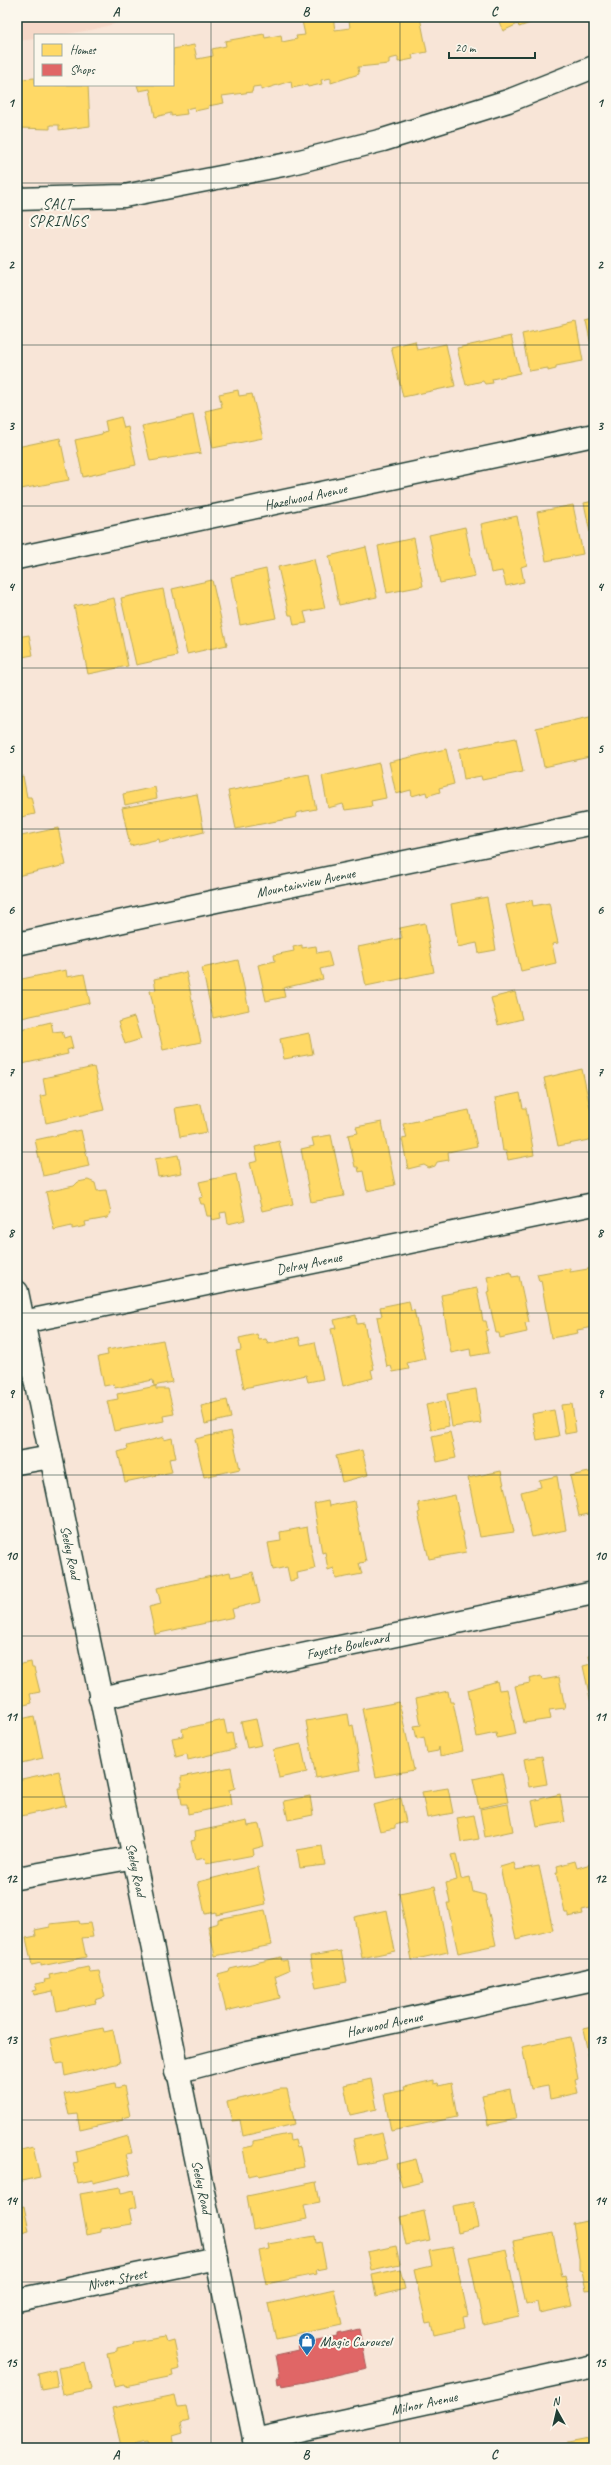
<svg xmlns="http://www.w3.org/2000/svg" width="611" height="2465" viewBox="0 0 611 2465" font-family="Caveat,sans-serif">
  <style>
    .built { fill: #f6d8c8 }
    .homes { fill: #ffd966; stroke: #bcaa57 }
    .shops { fill: #e06666; stroke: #a65a57 }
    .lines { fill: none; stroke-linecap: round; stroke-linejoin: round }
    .minor-casing { stroke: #1f3d34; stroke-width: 25 }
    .minor { stroke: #fbf7ec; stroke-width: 22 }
    .grid { fill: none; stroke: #1f3d34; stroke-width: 1; stroke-opacity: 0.55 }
    .labels { text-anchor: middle; stroke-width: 4; stroke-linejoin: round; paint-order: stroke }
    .street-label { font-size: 14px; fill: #1f3d34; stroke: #fbf7ec }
    .poi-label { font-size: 14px; fill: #1f3d34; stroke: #fbf7ec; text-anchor: start }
    .neighbourhood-label { font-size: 15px; letter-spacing: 1px; fill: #1f3d34; stroke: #fbf7ec }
    .neatline { fill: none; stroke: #1f3d34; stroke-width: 1.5 }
    .grid-label { font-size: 13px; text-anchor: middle; font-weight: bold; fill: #1f3d34 }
  </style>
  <rect width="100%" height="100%" fill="#f8e5d7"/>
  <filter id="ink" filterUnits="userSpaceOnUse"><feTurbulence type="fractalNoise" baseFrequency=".025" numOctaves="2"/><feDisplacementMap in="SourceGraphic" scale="8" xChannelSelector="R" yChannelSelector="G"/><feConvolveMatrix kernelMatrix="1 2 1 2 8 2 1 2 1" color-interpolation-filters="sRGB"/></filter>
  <g filter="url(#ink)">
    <path class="built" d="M 17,17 L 142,17 L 91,30 L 61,35 L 35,35 L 35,39 L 17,41 Z"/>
    <path class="homes" d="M 326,17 L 333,17 L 335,30 L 350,28 L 349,20 L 362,17 L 420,17 L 427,52 L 412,55 L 413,59 L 398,62 L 398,57 L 389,59 L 389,64 L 358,67 L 359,74 L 331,83 L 331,78 L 321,80 L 322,84 L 308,87 L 307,85 L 292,88 L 291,81 L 261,90 L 261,86 L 253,87 L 252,92 L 222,96 L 224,103 L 208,106 L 209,108 L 195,111 L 194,107 L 186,109 L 187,114 L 171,116 L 171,113 L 155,117 L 150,89 L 139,91 L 137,85 L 173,85 L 173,49 L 194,45 L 197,59 L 213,56 L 212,49 L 226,46 L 225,41 L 264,34 L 265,38 L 281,35 L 282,42 L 297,39 L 296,36 L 305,35 L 302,21 Z
      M 497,17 L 533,17 L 531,18 L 533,22 L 519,27 L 518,24 L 503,31 Z
      M 17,72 L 19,72 L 19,79 L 35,78 L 35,85 L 88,85 L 90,126 L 59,130 L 59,125 L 50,125 L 50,129 L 19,128 Z
      M 594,319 L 594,359 L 586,321 Z
      M 576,322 L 583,361 L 556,366 L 556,369 L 548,371 L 548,368 L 529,371 L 522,334 Z
      M 511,336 L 520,373 L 492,379 L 493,383 L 485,384 L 483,381 L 466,385 L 457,348 Z
      M 415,341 L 417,350 L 446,344 L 455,386 L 403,397 L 391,347 Z
      M 238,390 L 239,396 L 252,394 L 263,438 L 213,448 L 205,411 L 222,407 L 219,394 Z
      M 193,415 L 201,453 L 150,461 L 142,426 Z
      M 121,417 L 124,428 L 128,427 L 136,465 L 83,477 L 75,440 L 102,434 L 102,433 L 107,431 L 105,421 Z
      M 60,438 L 69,480 L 21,489 L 17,470 L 17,447 Z
      M 594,501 L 594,552 L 584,503 Z
      M 573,505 L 583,554 L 546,561 L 537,512 Z
      M 517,516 L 527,565 L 521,567 L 524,582 L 506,586 L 502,571 L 491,573 L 481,524 Z
      M 465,527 L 475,576 L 440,583 L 429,535 Z
      M 414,538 L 423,586 L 387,593 L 378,546 Z
      M 366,547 L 377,597 L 339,605 L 329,556 Z
      M 314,559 L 325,608 L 304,612 L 307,623 L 294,625 L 292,615 L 289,615 L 278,567 Z
      M 266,569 L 276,618 L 240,625 L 231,577 Z
      M 212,580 L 227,645 L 187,654 L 172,589 Z
      M 163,589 L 177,656 L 136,665 L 121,598 Z
      M 114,598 L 128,666 L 88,674 L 74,606 Z
      M 29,635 L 33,655 L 17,658 L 17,637 Z
      M 594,715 L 594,756 L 544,767 L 536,728 Z
      M 516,738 L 523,772 L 482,780 L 481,776 L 464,779 L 459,749 Z
      M 446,749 L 454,784 L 439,788 L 440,792 L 427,796 L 426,792 L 412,796 L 411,790 L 396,794 L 389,762 Z
      M 379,763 L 386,798 L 371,801 L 372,806 L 360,808 L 345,810 L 343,804 L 328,808 L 322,776 Z
      M 309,775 L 316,809 L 296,813 L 297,817 L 236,829 L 228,791 Z
      M 23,776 L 27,797 L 31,797 L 35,814 L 17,818 L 17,777 Z
      M 155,787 L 157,798 L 125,805 L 123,794 Z
      M 197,794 L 204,832 L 160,843 L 159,839 L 130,846 L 122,808 Z
      M 58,828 L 66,865 L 17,876 L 17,837 Z
      M 487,897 L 496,950 L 479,953 L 477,943 L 458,947 L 451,904 Z
      M 532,900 L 533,906 L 549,903 L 558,943 L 552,944 L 556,963 L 521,971 L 506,905 Z
      M 425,923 L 434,972 L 366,986 L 358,947 L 402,938 L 400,928 Z
      M 302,945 L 302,948 L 316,946 L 317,953 L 328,951 L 332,966 L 320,969 L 323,979 L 283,988 L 285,997 L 266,1001 L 258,965 L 275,961 L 274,955 L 294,951 L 293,947 Z
      M 238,960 L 249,1010 L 213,1018 L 202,968 Z
      M 66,970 L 67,977 L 84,974 L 90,1003 L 17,1019 L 17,980 Z
      M 186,972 L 201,1042 L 163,1050 L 150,991 L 156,990 L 154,979 Z
      M 515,992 L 522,1019 L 498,1025 L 491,998 Z
      M 134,1017 L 141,1039 L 125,1044 L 118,1022 Z
      M 51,1022 L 53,1032 L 62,1031 L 64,1038 L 70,1036 L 73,1048 L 67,1050 L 68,1054 L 22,1064 L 22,1061 L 17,1062 L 17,1030 Z
      M 309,1033 L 313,1054 L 284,1059 L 280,1039 Z
      M 94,1067 L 104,1110 L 46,1123 L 40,1096 L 46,1095 L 43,1078 Z
      M 582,1069 L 594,1126 L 594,1139 L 558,1146 L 544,1078 Z
      M 520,1093 L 523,1108 L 526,1108 L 534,1155 L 508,1160 L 506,1151 L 503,1151 L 495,1098 Z
      M 201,1104 L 207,1132 L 180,1137 L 175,1108 Z
      M 469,1110 L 477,1146 L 448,1152 L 449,1160 L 437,1162 L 435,1166 L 429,1168 L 424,1165 L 408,1169 L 402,1139 L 407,1138 L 403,1124 Z
      M 382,1122 L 395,1185 L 367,1191 L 363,1171 L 359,1172 L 358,1167 L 355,1167 L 348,1135 L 358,1133 L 356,1127 Z
      M 81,1130 L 89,1166 L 43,1176 L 35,1140 Z
      M 331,1135 L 344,1196 L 311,1202 L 301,1149 L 314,1146 L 312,1138 Z
      M 279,1141 L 293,1204 L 262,1211 L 250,1163 L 258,1161 L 255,1147 Z
      M 178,1155 L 182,1173 L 158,1177 L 155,1159 Z
      M 236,1174 L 245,1220 L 228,1224 L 226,1212 L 220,1213 L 221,1218 L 212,1220 L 211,1216 L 207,1216 L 204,1204 L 201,1204 L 199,1198 L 203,1197 L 199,1182 Z
      M 88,1180 L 95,1183 L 97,1191 L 106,1190 L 111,1213 L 107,1218 L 85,1222 L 86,1226 L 72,1229 L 72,1226 L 54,1230 L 46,1192 L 74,1186 L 78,1182 Z
      M 570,1268 L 570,1272 L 594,1268 L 594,1327 L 577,1330 L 578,1333 L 551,1338 L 541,1280 L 539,1281 L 537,1274 Z
      M 511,1272 L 512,1277 L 519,1276 L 529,1322 L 525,1323 L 527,1332 L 500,1338 L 499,1333 L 496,1333 L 487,1292 L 490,1291 L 487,1277 Z
      M 477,1288 L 483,1321 L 486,1321 L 488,1330 L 485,1331 L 489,1353 L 471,1356 L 470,1349 L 451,1353 L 441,1295 Z
      M 409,1301 L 411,1311 L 414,1310 L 425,1359 L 407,1363 L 409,1369 L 393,1372 L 391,1366 L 387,1367 L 377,1317 L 382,1316 L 380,1307 Z
      M 356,1315 L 357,1324 L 364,1323 L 374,1369 L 371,1370 L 373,1378 L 343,1386 L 331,1329 L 336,1328 L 334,1320 Z
      M 257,1334 L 259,1340 L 266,1339 L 268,1344 L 299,1337 L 301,1345 L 315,1342 L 323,1379 L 308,1382 L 306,1375 L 244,1388 L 236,1351 L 241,1350 L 239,1338 Z
      M 163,1340 L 172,1382 L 154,1386 L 153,1380 L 115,1388 L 114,1384 L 104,1386 L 98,1357 L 108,1355 L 107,1350 Z
      M 156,1386 L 156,1389 L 168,1389 L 174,1414 L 163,1416 L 164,1421 L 114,1431 L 107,1401 L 118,1399 L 117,1394 Z
      M 476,1389 L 481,1423 L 452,1427 L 447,1394 Z
      M 227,1400 L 231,1418 L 205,1424 L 201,1406 Z
      M 444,1401 L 449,1426 L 431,1430 L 426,1405 Z
      M 572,1404 L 576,1432 L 565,1434 L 561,1405 Z
      M 554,1410 L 559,1436 L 537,1440 L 532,1414 Z
      M 231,1431 L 240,1469 L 204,1477 L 195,1439 Z
      M 450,1432 L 456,1458 L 437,1462 L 432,1436 Z
      M 164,1437 L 164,1440 L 172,1438 L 176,1458 L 169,1459 L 172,1472 L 125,1482 L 118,1452 L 128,1449 L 127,1446 Z
      M 362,1450 L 368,1475 L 342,1482 L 336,1456 Z
      M 501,1471 L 514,1532 L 480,1537 L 468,1478 Z
      M 594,1471 L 594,1513 L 579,1516 L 570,1476 Z
      M 557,1476 L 566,1530 L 532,1537 L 521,1492 L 541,1487 L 539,1480 Z
      M 455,1495 L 466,1552 L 429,1559 L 418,1513 L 420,1512 L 418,1503 Z
      M 328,1501 L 329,1506 L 354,1501 L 366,1562 L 359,1563 L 362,1574 L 336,1579 L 334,1568 L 328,1570 L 325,1552 L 322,1553 L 314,1504 Z
      M 307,1527 L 315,1569 L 297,1573 L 298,1579 L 290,1581 L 287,1567 L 273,1570 L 268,1543 L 281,1541 L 280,1532 Z
      M 230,1572 L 231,1577 L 253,1572 L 260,1602 L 232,1609 L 234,1617 L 155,1634 L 149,1607 L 161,1604 L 157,1588 Z
      M 594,1655 L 594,1712 L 593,1712 L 583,1666 L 591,1664 L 589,1656 Z
      M 31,1662 L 32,1668 L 34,1668 L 40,1692 L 30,1694 L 32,1703 L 17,1707 L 17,1665 Z
      M 541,1676 L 542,1680 L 559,1677 L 565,1708 L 549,1710 L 551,1719 L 524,1723 L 515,1686 L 530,1683 L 529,1679 Z
      M 497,1681 L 499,1690 L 507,1689 L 516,1734 L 497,1738 L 496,1733 L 477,1737 L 468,1690 Z
      M 448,1691 L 450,1702 L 453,1702 L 463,1751 L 440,1756 L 439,1747 L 438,1751 L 427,1753 L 424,1737 L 417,1739 L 414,1726 L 421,1725 L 416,1698 Z
      M 399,1702 L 414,1770 L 376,1777 L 362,1709 Z
      M 348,1714 L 350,1726 L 353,1725 L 360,1770 L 316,1778 L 306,1721 Z
      M 34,1716 L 43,1758 L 17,1764 L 17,1720 Z
      M 256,1719 L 262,1745 L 247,1748 L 241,1722 Z
      M 224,1720 L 227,1734 L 232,1733 L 235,1749 L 188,1760 L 187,1754 L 176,1757 L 172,1738 L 183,1736 L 182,1729 Z
      M 301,1744 L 307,1772 L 279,1778 L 273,1750 Z
      M 542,1756 L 547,1784 L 529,1787 L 524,1759 Z
      M 231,1767 L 235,1788 L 229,1790 L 231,1805 L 188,1814 L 187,1804 L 182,1804 L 179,1787 L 182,1787 L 181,1777 Z
      M 59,1771 L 66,1806 L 17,1817 L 17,1780 Z
      M 502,1773 L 508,1802 L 479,1808 L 473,1779 Z
      M 448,1788 L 453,1813 L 427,1818 L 422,1792 Z
      M 560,1794 L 565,1822 L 537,1827 L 532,1801 Z
      M 310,1796 L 313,1815 L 288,1820 L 284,1801 Z
      M 401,1798 L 406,1822 L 395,1825 L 395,1828 L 380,1831 L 373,1805 Z
      M 508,1804 L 513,1831 L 485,1837 L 480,1809 Z
      M 474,1815 L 479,1839 L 461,1842 L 457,1818 Z
      M 247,1821 L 248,1826 L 259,1824 L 264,1846 L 253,1849 L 254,1855 L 206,1864 L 205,1858 L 195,1860 L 191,1841 L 195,1840 L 194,1832 Z
      M 322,1846 L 325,1865 L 300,1868 L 297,1850 Z
      M 456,1854 L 461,1879 L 470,1877 L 473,1892 L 485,1895 L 496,1945 L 458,1953 L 447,1903 L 450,1903 L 446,1883 L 457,1880 L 451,1855 Z
      M 575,1861 L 577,1868 L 594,1863 L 594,1907 L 582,1910 L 583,1914 L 568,1917 L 568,1913 L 565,1913 L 556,1873 L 558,1873 L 557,1866 Z
      M 514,1863 L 516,1870 L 539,1866 L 553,1930 L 516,1939 L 500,1867 Z
      M 258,1867 L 266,1904 L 216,1915 L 216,1912 L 205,1914 L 198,1882 Z
      M 435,1886 L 448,1952 L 412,1960 L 399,1893 Z
      M 265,1910 L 272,1945 L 215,1956 L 208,1926 L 218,1923 L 218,1919 Z
      M 387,1910 L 395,1951 L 362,1958 L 354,1917 Z
      M 79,1921 L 80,1924 L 90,1923 L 93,1937 L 82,1938 L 86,1957 L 41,1966 L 41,1963 L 32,1965 L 26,1938 L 36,1936 L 35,1930 L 50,1927 L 50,1924 Z
      M 341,1951 L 347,1982 L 316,1988 L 310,1956 Z
      M 281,1957 L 282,1961 L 287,1960 L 289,1970 L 275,1976 L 280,1998 L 226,2011 L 218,1975 L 229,1972 L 230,1969 Z
      M 88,1967 L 90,1972 L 99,1971 L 105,1997 L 95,2000 L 96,2003 L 57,2011 L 53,1991 L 34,1995 L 33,1991 L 37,1990 L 35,1984 L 45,1982 L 44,1980 L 50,1979 L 49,1975 Z
      M 594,2027 L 594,2082 L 583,2029 Z
      M 103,2028 L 104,2032 L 113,2030 L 120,2063 L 65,2076 L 63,2063 L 56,2064 L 51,2039 Z
      M 570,2037 L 578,2079 L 575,2080 L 578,2093 L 550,2099 L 548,2086 L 531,2089 L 522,2047 Z
      M 371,2079 L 377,2109 L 350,2115 L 344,2085 Z
      M 434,2080 L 434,2084 L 438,2083 L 439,2086 L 451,2083 L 457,2117 L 391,2131 L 384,2094 L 405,2090 L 404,2087 Z
      M 115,2083 L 116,2088 L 124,2086 L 130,2116 L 122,2118 L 123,2120 L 80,2130 L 77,2114 L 69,2115 L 64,2094 Z
      M 280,2089 L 287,2089 L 295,2124 L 243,2136 L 240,2120 L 232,2121 L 227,2102 Z
      M 510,2089 L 516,2119 L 488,2125 L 482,2095 Z
      M 382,2133 L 388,2159 L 358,2165 L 353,2139 Z
      M 289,2134 L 290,2141 L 295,2140 L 297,2148 L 300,2147 L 304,2167 L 259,2176 L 258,2174 L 248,2176 L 243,2148 L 253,2146 L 253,2141 Z
      M 128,2136 L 132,2153 L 126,2154 L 131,2174 L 93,2183 L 93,2180 L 78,2183 L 73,2163 L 78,2162 L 76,2151 Z
      M 33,2147 L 40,2177 L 17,2182 L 17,2151 Z
      M 416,2159 L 422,2182 L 402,2187 L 396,2164 Z
      M 316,2182 L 320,2202 L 304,2205 L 307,2219 L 253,2230 L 247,2196 Z
      M 120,2187 L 121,2193 L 134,2190 L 137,2207 L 129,2209 L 132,2224 L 101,2229 L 101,2232 L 87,2235 L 80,2194 Z
      M 474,2202 L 479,2227 L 458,2232 L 453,2206 Z
      M 24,2206 L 29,2231 L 17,2234 L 17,2208 Z
      M 424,2211 L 430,2240 L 406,2245 L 400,2217 Z
      M 586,2221 L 588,2228 L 594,2226 L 594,2289 L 586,2290 L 582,2271 L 579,2270 L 579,2259 L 573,2224 Z
      M 553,2233 L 562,2277 L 565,2276 L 572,2306 L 539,2313 L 537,2302 L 526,2305 L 513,2241 Z
      M 315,2236 L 316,2243 L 321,2242 L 326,2268 L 316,2270 L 317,2274 L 266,2284 L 259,2251 L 269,2249 L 268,2244 Z
      M 396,2246 L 400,2264 L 371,2270 L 367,2252 Z
      M 453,2247 L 468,2315 L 463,2316 L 465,2328 L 434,2335 L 431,2322 L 426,2323 L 414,2270 L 432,2266 L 429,2251 Z
      M 506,2249 L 519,2316 L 483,2324 L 469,2257 Z
      M 400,2269 L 405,2289 L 376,2296 L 372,2275 Z
      M 334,2289 L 342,2325 L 276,2339 L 268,2304 Z
      M 165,2337 L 167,2343 L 174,2341 L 180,2369 L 172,2371 L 173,2376 L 125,2386 L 124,2384 L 114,2386 L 107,2353 L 117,2351 L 117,2348 L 134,2344 L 133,2342 Z
      M 85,2363 L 91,2389 L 63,2395 L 58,2368 Z
      M 55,2370 L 58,2387 L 41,2390 L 38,2374 Z
      M 175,2395 L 178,2408 L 186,2407 L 189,2420 L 181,2422 L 183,2433 L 173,2436 L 175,2448 L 148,2448 L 147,2441 L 121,2446 L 112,2408 Z
      M 594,2438 L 594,2448 L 564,2448 L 563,2444 Z"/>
    <path class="shops" d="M 359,2329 L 367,2368 L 305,2382 L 282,2386 L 281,2383 L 278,2384 L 277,2377 L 280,2377 L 276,2355 L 299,2350 L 298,2345 L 338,2337 L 338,2334 Z"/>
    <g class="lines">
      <g class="minor-casing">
        <g id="minor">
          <path d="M 17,199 L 124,196 L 288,164 L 383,140 L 508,101 L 594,67"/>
          <path id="s1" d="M 17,558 L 594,435"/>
          <path id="s2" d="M 17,944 L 216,901 L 594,823"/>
          <path id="s3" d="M 17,1292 L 256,2448"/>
          <path id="s4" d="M 23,1322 L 594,1204"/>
          <path d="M 17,1463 L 51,1457"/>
          <path id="s5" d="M 100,1698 L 594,1593"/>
          <path d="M 17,1878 L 135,1857"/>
          <path id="s6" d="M 176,2072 L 248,2053 L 594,1979"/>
          <path id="s7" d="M 17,2300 L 217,2258"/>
          <path id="s8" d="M 254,2440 L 594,2366"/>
        </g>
      </g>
      <use href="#minor" class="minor"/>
    </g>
  </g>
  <path class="grid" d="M 211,17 L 211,2448M 400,17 L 400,2448M 17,183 L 594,183M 17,345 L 594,345M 17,506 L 594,506M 17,668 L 594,668M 17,829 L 594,829M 17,990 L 594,990M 17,1152 L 594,1152M 17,1313 L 594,1313M 17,1475 L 594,1475M 17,1636 L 594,1636M 17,1797 L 594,1797M 17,1959 L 594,1959M 17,2120 L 594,2120M 17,2282 L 594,2282"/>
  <defs>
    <g id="shop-pin" transform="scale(0.9)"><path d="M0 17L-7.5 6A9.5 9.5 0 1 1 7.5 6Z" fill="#1f6fb2" stroke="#fbf7ec"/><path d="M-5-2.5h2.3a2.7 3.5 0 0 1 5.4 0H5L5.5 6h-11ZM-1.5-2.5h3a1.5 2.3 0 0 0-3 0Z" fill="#fff"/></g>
  </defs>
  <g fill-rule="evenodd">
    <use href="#shop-pin" x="307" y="2341"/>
  </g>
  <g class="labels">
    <g class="street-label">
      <text dy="5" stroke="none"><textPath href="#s1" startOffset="295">Hazelwood Avenue</textPath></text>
      <text dy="5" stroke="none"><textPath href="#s2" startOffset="295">Mountainview Avenue</textPath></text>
      <text dy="5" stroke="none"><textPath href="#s4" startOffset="292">Delray Avenue</textPath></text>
      <text dy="5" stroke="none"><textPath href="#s3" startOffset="266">Seeley Road</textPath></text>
      <text dy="5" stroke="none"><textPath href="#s5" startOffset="253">Fayette Boulevard</textPath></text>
      <text dy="5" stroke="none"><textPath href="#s3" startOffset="590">Seeley Road</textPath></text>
      <text dy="5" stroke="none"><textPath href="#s6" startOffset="214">Harwood Avenue</textPath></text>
      <text dy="5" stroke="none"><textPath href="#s3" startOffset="914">Seeley Road</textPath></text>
      <text dy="5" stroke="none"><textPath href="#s7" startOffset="102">Niven Street</textPath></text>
      <text dy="5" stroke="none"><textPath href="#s8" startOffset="174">Milnor Avenue</textPath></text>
    </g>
    <g class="poi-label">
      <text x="320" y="2346">Magic Carousel</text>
    </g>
    <g class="neighbourhood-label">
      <text x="58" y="209">SALT<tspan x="58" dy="17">SPRINGS</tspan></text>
    </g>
  </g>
  <rect width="611" height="2465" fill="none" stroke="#fbf7ec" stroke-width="44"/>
  <rect x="34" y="34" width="140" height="52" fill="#fbf7ec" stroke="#a3ada2"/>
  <rect x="42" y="44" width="20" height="12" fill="#ffd966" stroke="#a3ada2"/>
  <text x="70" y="54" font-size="12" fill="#1f3d34">Homes</text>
  <rect x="42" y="64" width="20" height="12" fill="#e06666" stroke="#a3ada2"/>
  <text x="70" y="74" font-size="12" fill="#1f3d34">Shops</text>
  <g transform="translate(557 2411) rotate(352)" stroke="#fbf7ec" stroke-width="3" paint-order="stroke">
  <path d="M0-3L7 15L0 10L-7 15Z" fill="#1f3d34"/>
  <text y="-6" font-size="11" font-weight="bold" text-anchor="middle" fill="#1f3d34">N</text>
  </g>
  <path d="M449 52v6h86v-6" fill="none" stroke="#1f3d34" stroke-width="2"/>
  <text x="455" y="52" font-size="12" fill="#1f3d34" stroke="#fbf7ec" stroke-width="3" paint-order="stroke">20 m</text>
  <rect x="22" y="22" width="567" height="2421" class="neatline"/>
  <g class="grid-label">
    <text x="116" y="16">A</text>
    <text x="306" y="16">B</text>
    <text x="494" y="16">C</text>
    <text x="11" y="107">1</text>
    <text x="600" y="107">1</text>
    <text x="11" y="269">2</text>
    <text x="600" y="269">2</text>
    <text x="11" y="430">3</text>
    <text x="600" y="430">3</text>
    <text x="11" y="591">4</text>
    <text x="600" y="591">4</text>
    <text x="11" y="753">5</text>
    <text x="600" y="753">5</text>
    <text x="11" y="914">6</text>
    <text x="600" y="914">6</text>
    <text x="11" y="1076">7</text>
    <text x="600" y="1076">7</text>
    <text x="11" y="1237">8</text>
    <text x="600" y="1237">8</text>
    <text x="11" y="1398">9</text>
    <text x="600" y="1398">9</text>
    <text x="11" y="1560">10</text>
    <text x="600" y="1560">10</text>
    <text x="11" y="1721">11</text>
    <text x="600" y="1721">11</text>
    <text x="11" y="1883">12</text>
    <text x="600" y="1883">12</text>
    <text x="11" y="2044">13</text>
    <text x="600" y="2044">13</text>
    <text x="11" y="2205">14</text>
    <text x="600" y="2205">14</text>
    <text x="11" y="2367">15</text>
    <text x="600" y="2367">15</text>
    <text x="116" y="2459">A</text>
    <text x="306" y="2459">B</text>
    <text x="494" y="2459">C</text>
  </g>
</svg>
